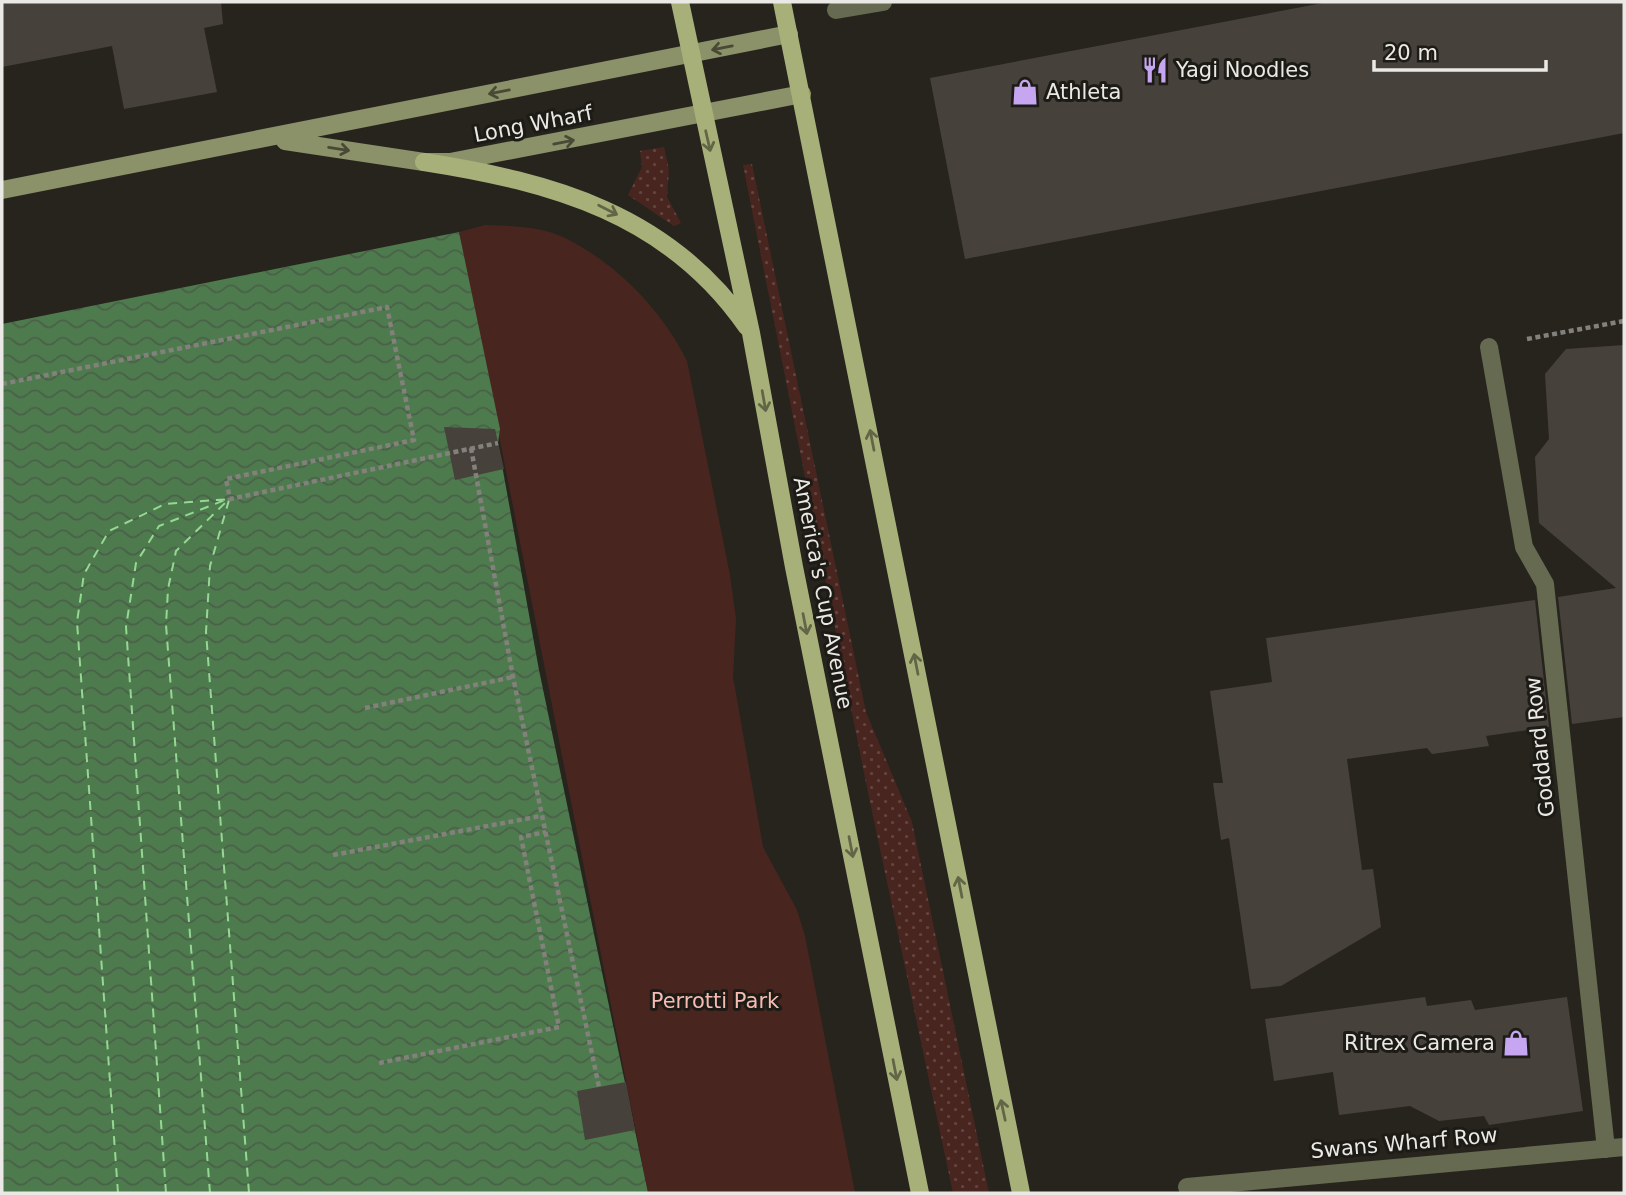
<svg xmlns="http://www.w3.org/2000/svg" width="1626" height="1195" viewBox="0 0 1626 1195" font-family="'DejaVu Sans',sans-serif">
  <style>
    .grass { fill: url(#grass-dots) }
    .green { fill: #492520 }
    .water { fill: url(#water-waves) }
    .lines { fill: none; stroke-linecap: round; stroke-linejoin: round }
    .ferry { stroke: #95d893; stroke-width: 2; stroke-dasharray: 9 7; stroke-linecap: butt }
    .building { fill: #47413c }
    .path { stroke: #83817b; stroke-width: 4.5; stroke-dasharray: 5 3.5; stroke-linecap: butt }
    .street { stroke: #666a50; stroke-width: 18 }
    .secondary { stroke: #8b9168; stroke-width: 18 }
    .primary { stroke: #a8b079; stroke-width: 18 }
    .oneway { stroke: #494a36 }
    .oneway2 { stroke: #626647 }
    .labels { text-anchor: middle; stroke-width: 6; stroke-linejoin: round; paint-order: stroke }
    .poi-label { font-size: 21px; fill: #ebe9e5; stroke: #1d1b15; text-anchor: start }
    .street-label { font-size: 21px; fill: #ebe9e5; stroke: #1d1b15 }
    .park-label { font-size: 21px; fill: #f7bbb2; stroke: #1d1b15 }
  </style>
  <defs>
    <pattern id="grass-dots" width="8" height="8" patternUnits="userSpaceOnUse" patternTransform="scale(1.75)"><rect width="8" height="8" fill="#492520"/><path d="M2 2h.1M6 6h.1" fill="none" stroke="#634540" stroke-width="1.8" stroke-linecap="round"/></pattern>
    <pattern id="water-waves" width="16" height="10" patternUnits="userSpaceOnUse" patternTransform="scale(1.75)"><rect width="16" height="10" fill="#4e7b4d"/><path d="M0 5q4-4 8 0t8 0" fill="none" stroke="#4a6049"/></pattern>
  </defs>
  <rect width="100%" height="100%" fill="#27241e"/>
  <path class="grass" d="M 664,147 L 669,170 L 667,197 L 681,223 L 674,226 L 628,195 L 642,167 L 640,151 Z
    M 752,164 L 866,712 L 912,822 L 989,1193 L 953,1193 L 865,778 L 743,165 Z"/>
  <path class="green" d="M 485,225 C 510,226 542,226 565,238 C 617,264 661,309 687,361 L 730,575 L 736,619 L 733,677 L 763,847 L 797,910 L 805,936 L 855,1193 L 648,1193 L 459,232 Z"/>
  <path class="water" d="M 459,232 L 500,429 L 498,443 L 539,670 L 648,1193 L 2,1193 L 2,324 Z"/>
  <g class="lines">
    <path class="ferry" d="M 229,500 L 210,566 L 206,632 L 249,1193
      M 118,1193 L 77,622 L 84,574 L 109,531 L 165,504 L 230,499
      M 166,1193 L 126,627 L 136,563 L 159,526 L 225,500
      M 210,1193 L 166,625 L 168,589 L 176,551 L 229,499"/>
  </g>
  <path class="building" d="M 2,2 L 221,2 L 223,24 L 204,28 L 217,92 L 124,109 L 112,46 L 2,67 Z
    M 1328,2 L 1624,2 L 1624,133 L 965,259 L 930,78 Z
    M 1624,345 L 1624,717 L 1572,724 L 1558,597 L 1616,588 L 1539,523 L 1535,457 L 1549,439 L 1545,374 L 1566,349 Z
    M 444,427 L 495,429 L 504,469 L 455,480 Z
    M 1535,600 L 1549,727 L 1486,736 L 1489,746 L 1432,754 L 1427,748 L 1347,759 L 1362,870 L 1373,869 L 1381,927 L 1281,986 L 1251,989 L 1229,838 L 1221,840 L 1213,783 L 1223,783 L 1210,691 L 1272,682 L 1266,638 Z
    M 1425,997 L 1427,1006 L 1471,1000 L 1475,1010 L 1567,997 L 1583,1111 L 1489,1125 L 1484,1116 L 1439,1121 L 1410,1106 L 1339,1115 L 1333,1072 L 1274,1081 L 1265,1019 Z
    M 626,1082 L 635,1130 L 585,1140 L 577,1091 Z"/>
  <g class="lines">
    <path class="path" d="M 1527,339 L 1624,321
      M 2,384 L 387,307 L 414,440 L 226,479 L 230,499 L 498,443
      M 471,448 L 513,677 L 599,1087
      M 365,708 L 513,677
      M 333,855 L 541,816
      M 379,1063 L 559,1027 L 521,837 L 546,832"/>
    <path class="street" d="M 836,10 L 883,2
      M 1489,347 L 1524,547 L 1545,584 L 1606,1149
      M 1187,1187 L 1624,1147"/>
    <path class="secondary" d="M 285,141 L 424,162 L 450,162 L 802,94
      M 2,190 L 789,34"/>
    <path class="primary" d="M 680,2 L 751,333 L 794,567 L 920,1193
      M 782,2 L 1021,1193
      M 424,162 C 552,182 669,214 747,327"/>
  </g>
  <defs><path id="oneway-shaft" d="M-6 0H5M1.5-3L5.5 0L1.5 3" fill="none" stroke-width="1.6" stroke-linecap="round" stroke-linejoin="round" transform="scale(1.75)"/></defs>
  <g class="oneway">
    <use href="#oneway-shaft" transform="translate(722 48) rotate(169)"/>
    <use href="#oneway-shaft" transform="translate(499 92) rotate(169)"/>
    <use href="#oneway-shaft" transform="translate(564 142) rotate(-11)"/>
    <use href="#oneway-shaft" transform="translate(339 149) rotate(9)"/>
  </g>
  <g class="oneway2">
    <use href="#oneway-shaft" transform="translate(708 141) rotate(77)"/>
    <use href="#oneway-shaft" transform="translate(608 210) rotate(27)"/>
    <use href="#oneway-shaft" transform="translate(764 401) rotate(80)"/>
    <use href="#oneway-shaft" transform="translate(872 440) rotate(-101)"/>
    <use href="#oneway-shaft" transform="translate(805 624) rotate(79)"/>
    <use href="#oneway-shaft" transform="translate(916 664) rotate(-101)"/>
    <use href="#oneway-shaft" transform="translate(851 847) rotate(79)"/>
    <use href="#oneway-shaft" transform="translate(960 887) rotate(-101)"/>
    <use href="#oneway-shaft" transform="translate(895 1070) rotate(79)"/>
    <use href="#oneway-shaft" transform="translate(1003 1110) rotate(-102)"/>
  </g>
  <defs>
    <g id="restaurant-bare" transform="scale(2.1)"><path d="M-5-6h1v4h1v-4h1v4h1v-4h1v5L-1.5 .5V6h-2V.5L-5-1ZM5-6V6H3V1.5H1.5Q1.5-4 5-6Z" fill="#c6a6f0" stroke="#1d1b15" stroke-width="2.5" paint-order="stroke"/></g>
    <g id="shop-bare" transform="scale(2.1)"><path d="M-5-2.5h2.3a2.7 3.5 0 0 1 5.4 0H5L5.5 6h-11ZM-1.5-2.5h3a1.5 2.3 0 0 0-3 0Z" fill="#c6a6f0" stroke="#1d1b15" stroke-width="2.5" paint-order="stroke"/></g>
  </defs>
  <g fill-rule="evenodd">
    <use href="#restaurant-bare" x="1155" y="70"/>
    <use href="#shop-bare" x="1025" y="92"/>
    <use href="#shop-bare" x="1516" y="1043"/>
  </g>
  <g class="labels">
    <g class="poi-label">
      <text x="1176" y="77">Yagi Noodles</text>
      <text x="1046" y="99">Athleta</text>
      <text x="1495" y="1050" text-anchor="end">Ritrex Camera</text>
    </g>
    <g class="street-label">
      <text transform="translate(533 124) rotate(-11)" y="7">Long Wharf</text>
      <text transform="translate(823 593) rotate(79)" y="7">America's Cup Avenue</text>
      <text transform="translate(1540 747) rotate(-96)" y="7">Goddard Row</text>
      <text transform="translate(1404 1143) rotate(-5)" y="7">Swans Wharf Row</text>
    </g>
    <g class="park-label">
      <text x="715" y="1008">Perrotti Park</text>
    </g>
  </g>
  <rect width="1626" height="1195" fill="none" stroke="#ebe9e5" stroke-width="7"/>
  <path d="M1374 60v10h172v-10" fill="none" stroke="#ebe9e5" stroke-width="3.5"/>
  <text x="1384" y="60" font-size="21" fill="#ebe9e5" stroke="#1d1b15" stroke-width="5" paint-order="stroke">20 m</text>
</svg>
